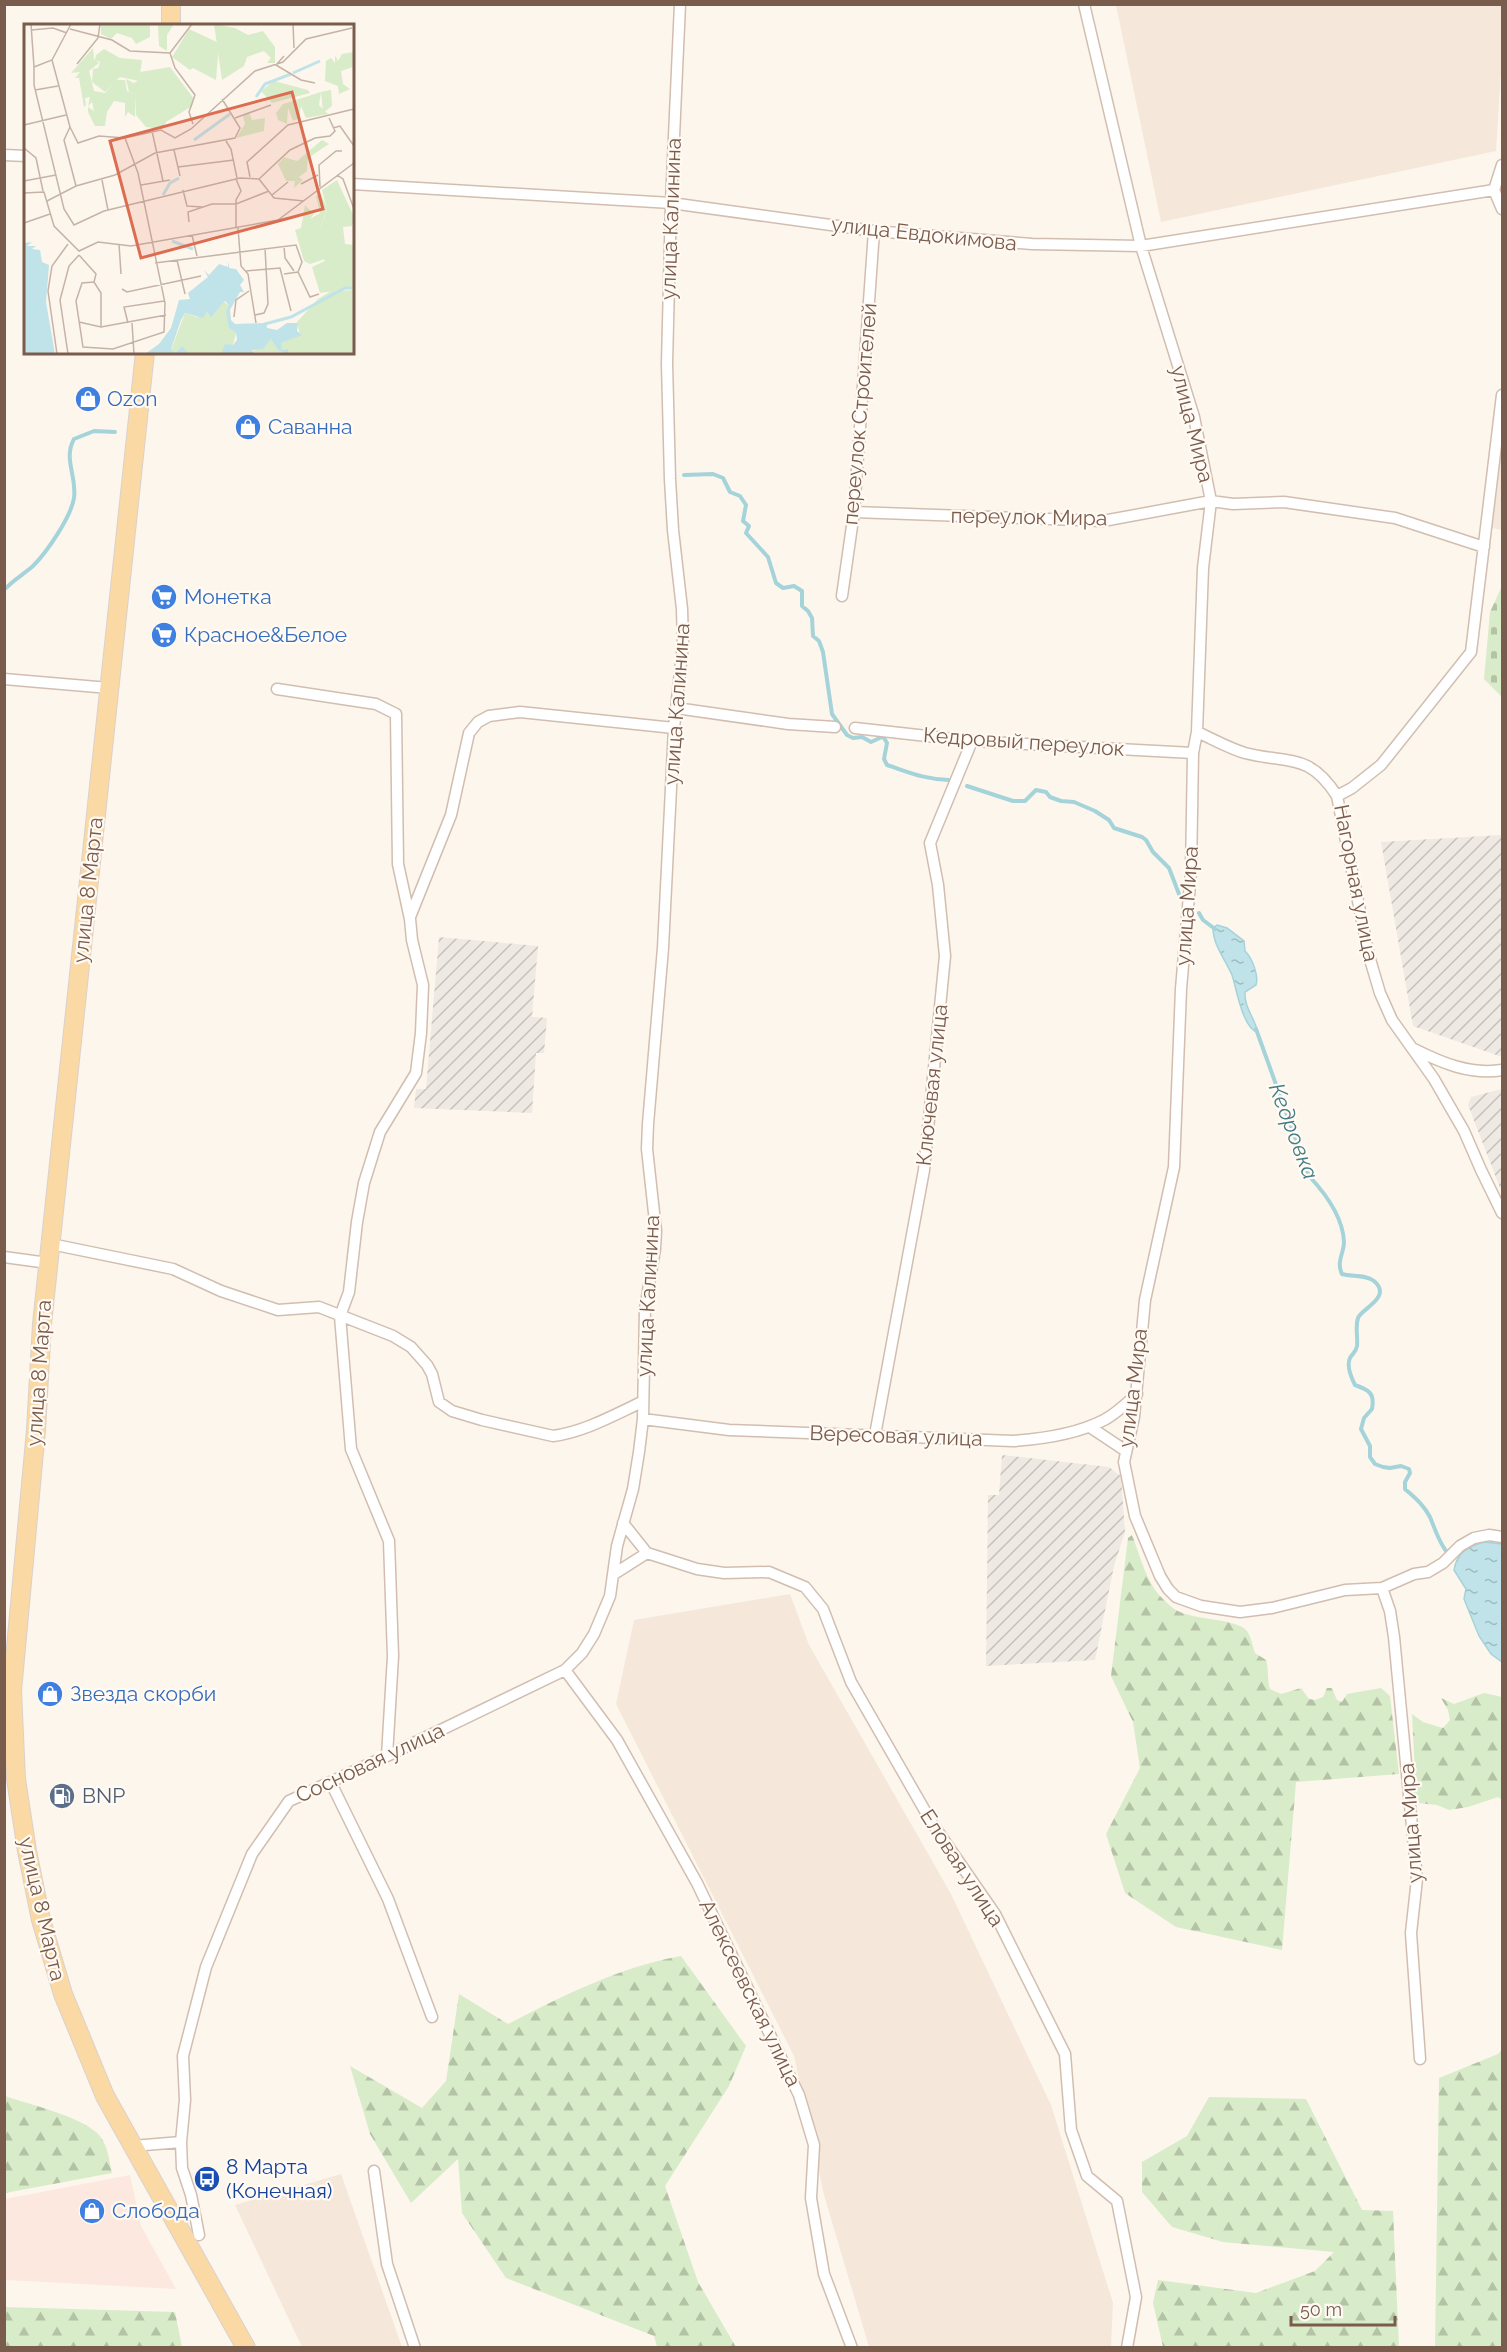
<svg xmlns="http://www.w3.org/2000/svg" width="1507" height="2352" viewBox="0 0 1507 2352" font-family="Raleway,sans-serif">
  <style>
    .residential { fill: #f5e8da }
    .commercial { fill: #fde8e0 }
    .industrial { fill: url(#industrial-furrows) }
    .forest { fill: url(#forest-firs) }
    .cemetery { fill: url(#cemetery-stones) }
    .water { fill: url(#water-ripples); stroke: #a5d3da; stroke-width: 1.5 }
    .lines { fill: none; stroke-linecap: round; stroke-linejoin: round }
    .stream { stroke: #a5d3da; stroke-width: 4 }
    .minor-casing { stroke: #d1beb0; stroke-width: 13 }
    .primary-casing { stroke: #dad1cd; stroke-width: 20 }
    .minor { stroke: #fff; stroke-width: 10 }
    .primary { stroke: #fbd9a5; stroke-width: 18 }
    .labels { text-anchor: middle; stroke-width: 4.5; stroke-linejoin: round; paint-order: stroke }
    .street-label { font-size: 21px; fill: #7a5c4d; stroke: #fffaf3 }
    .shop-label { font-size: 21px; fill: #366cbe; stroke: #fffaf3; text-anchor: start }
    .service-label { font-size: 21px; fill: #4e5e75; stroke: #fffaf3; text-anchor: start }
    .transit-label { font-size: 21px; fill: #164399; stroke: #fffaf3; text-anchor: start }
    .water-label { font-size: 22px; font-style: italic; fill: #437c86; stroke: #fffaf3 }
    .inset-river { fill: none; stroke: #bfe3e8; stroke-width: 3 }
    .inset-road { fill: none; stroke: #c5b3a7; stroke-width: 1.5 }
    .view { fill: #dc6d51; fill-opacity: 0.15; stroke: #dc6d51; stroke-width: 3 }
    .inset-edge { fill: none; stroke: #7a5c4d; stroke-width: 3 }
  </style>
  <defs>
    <pattern id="industrial-furrows" width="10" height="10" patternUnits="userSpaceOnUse" patternTransform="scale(1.5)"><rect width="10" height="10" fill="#efe9e4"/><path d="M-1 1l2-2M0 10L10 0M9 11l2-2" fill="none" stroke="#c7c0bb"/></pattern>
    <pattern id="forest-firs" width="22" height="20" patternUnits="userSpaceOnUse" patternTransform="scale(1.5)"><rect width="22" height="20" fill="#d8ecc9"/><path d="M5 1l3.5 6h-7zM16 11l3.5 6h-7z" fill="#b4c2a5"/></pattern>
    <pattern id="cemetery-stones" width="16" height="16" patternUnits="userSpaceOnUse" patternTransform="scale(1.5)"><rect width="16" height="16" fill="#d8ecc9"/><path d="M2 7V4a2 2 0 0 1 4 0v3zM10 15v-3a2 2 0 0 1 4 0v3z" fill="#b4c2a5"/></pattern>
    <pattern id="water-ripples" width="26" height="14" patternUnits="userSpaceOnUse" patternTransform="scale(1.5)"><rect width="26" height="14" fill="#bfe3e8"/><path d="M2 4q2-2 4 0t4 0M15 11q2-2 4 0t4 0" fill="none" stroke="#a0bbbe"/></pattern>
  </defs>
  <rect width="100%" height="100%" fill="#fdf6ec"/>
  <path class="residential" d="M 1116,5 L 1502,5 L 1502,56 L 1496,151 L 1161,222 Z
    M 1502,443 L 1502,530 L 1492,528 Z
    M 790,1594 L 809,1645 L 951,1894 L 1051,2105 L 1113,2303 L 1111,2347 L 869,2347 L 824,2195 L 794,2056 L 616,1704 L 634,1620 Z
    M 341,2174 L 402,2347 L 302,2347 L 235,2205 Z"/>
  <path class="commercial" d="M 130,2175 L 141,2226 L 176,2289 L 5,2280 L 5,2199 Z"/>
  <path class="industrial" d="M 1502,835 L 1502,1057 L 1413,1026 L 1381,842 Z
    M 439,937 L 538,946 L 532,1017 L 547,1018 L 544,1053 L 536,1053 L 532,1113 L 414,1108 L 416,1089 L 426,1089 Z
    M 1502,1089 L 1502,1193 L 1468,1105 L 1471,1097 Z
    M 1002,1455 L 1109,1467 L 1121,1476 L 1125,1532 L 1114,1566 L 1095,1660 L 986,1666 L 988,1495 L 999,1495 Z"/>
  <path class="forest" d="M 1132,1535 C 1140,1555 1146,1582 1162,1598 C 1167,1603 1174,1610 1180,1612 C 1197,1620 1238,1619 1247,1631 C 1252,1638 1252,1646 1255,1653 L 1266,1660 C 1269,1670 1267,1680 1270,1689 L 1281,1694 L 1301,1688 L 1309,1699 L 1315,1700 L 1323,1697 L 1327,1688 L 1332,1688 L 1337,1700 L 1342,1702 L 1347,1694 L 1381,1688 L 1390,1696 L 1399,1774 L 1296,1782 L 1282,1950 L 1176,1927 L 1125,1893 L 1106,1834 L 1140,1768 L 1133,1722 L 1111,1676 L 1128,1538 Z
    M 1484,1693 L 1502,1697 L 1502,1800 L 1498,1797 L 1468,1807 L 1449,1810 L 1437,1805 L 1418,1803 L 1416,1794 L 1412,1714 L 1423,1722 L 1443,1728 L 1450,1720 L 1448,1710 L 1441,1698 L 1454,1704 Z
    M 681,1956 L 746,2046 L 729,2086 L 665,2186 L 698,2282 L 736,2347 L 657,2347 L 654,2336 L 506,2278 L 462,2213 L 458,2159 L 411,2203 L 370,2134 L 350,2066 L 422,2108 L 446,2081 L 459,1994 L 508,2024 C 563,1996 619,1967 681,1956 Z
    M 1502,2049 L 1502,2347 L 1435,2347 L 1439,2078 L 1498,2054 Z
    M 5,2096 C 31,2105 77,2115 97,2133 C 108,2143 109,2160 112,2173 L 5,2193 Z
    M 1209,2097 L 1306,2099 L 1362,2210 L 1393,2211 L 1399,2347 L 1163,2347 L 1153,2303 L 1158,2280 L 1256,2293 L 1315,2271 L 1334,2252 L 1223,2242 L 1172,2227 L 1142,2192 L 1142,2162 L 1187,2136 Z
    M 5,2307 L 175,2312 L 182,2347 L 5,2347 Z"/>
  <path class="cemetery" d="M 1502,586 L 1502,697 L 1484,679 L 1490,612 Z"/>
  <path class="water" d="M 1217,925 L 1227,928 L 1244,941 L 1245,951 C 1252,958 1259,975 1256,985 L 1245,992 C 1244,1008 1255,1018 1258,1033 C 1242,1027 1237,990 1232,975 C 1225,959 1213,945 1213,928 Z
    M 1484,1542 L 1502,1544 L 1502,1662 L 1491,1654 L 1479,1636 L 1464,1599 L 1466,1589 L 1454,1570 C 1457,1552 1468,1547 1484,1542 Z"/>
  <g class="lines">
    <path class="stream" d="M 684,475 L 713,474 L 723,478 L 730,492 L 740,496 L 746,505 L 743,521 L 749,526 L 746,533 L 768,557 L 776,583 L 783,588 L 794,586 L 802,591 L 802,606 L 808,611 L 812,618 L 813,636 L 819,641 L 823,652 L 832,714 L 847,735 L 853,738 L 862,737 L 871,742 L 882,737 L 884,738 L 887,743 L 884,759 L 887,765 C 911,773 924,779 949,780
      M 4,590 C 13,580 24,574 33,566 C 47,552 71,517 74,498 C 77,476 63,459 74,439 L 94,431 L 115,432
      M 967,786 L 1013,801 L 1025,801 L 1036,790 L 1046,792 L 1050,797 L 1061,801 L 1074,802 L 1095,811 L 1109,820 L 1114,828 L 1142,837 L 1146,840 L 1153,852 L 1169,868 L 1179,894
      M 1199,913 L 1203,920 L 1215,929
      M 1256,1029 L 1309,1176 C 1325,1193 1343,1218 1344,1242 C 1344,1253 1336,1262 1342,1274 C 1352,1277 1365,1274 1374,1281 C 1393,1297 1361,1309 1358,1318 C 1355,1327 1358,1337 1357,1346 C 1356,1352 1353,1353 1350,1358 C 1346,1366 1351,1377 1355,1385 C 1369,1390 1375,1393 1372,1409 L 1364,1418 L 1361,1429 L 1370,1446 L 1370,1457 L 1375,1464 L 1383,1467 L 1390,1468 L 1401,1466 L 1409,1469 L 1410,1473 L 1405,1482 L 1405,1489 C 1415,1498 1424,1505 1430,1517 C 1435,1529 1438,1540 1446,1551"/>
    <g class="minor-casing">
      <path id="minor" d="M 1084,4 L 1141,246 L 1194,417 L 1211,501 L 1203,568 L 1197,732 L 1193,753 L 1191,872 L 1181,989 L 1174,1167 L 1145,1300 L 1134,1417 L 1124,1462 L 1135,1516 L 1160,1576 L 1168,1589 L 1176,1597 L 1201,1606 L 1240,1612 L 1272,1608 L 1345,1590 L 1382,1588 L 1414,1574 L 1428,1572 L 1443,1563 L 1460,1546 L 1474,1538 L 1489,1535 L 1502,1537
        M 4,155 L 26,156
        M 1502,165 L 1494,190 L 1502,209
        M 352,184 L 671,203 L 874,231 L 1032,244 L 1141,246 L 1494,190
        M 1502,395 L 1471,652 L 1381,765 L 1352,788 L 1337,796 L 1369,956 L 1380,993 L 1392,1020 L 1434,1079 L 1464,1131 L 1481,1170 L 1502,1213
        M 854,512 L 1103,521 L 1211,501 L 1233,504 L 1284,502 L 1395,518 L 1484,547
        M 842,596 L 854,512 L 874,231
        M 4,679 L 109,688
        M 277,689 L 376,704 L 396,714 L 398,864 L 410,919 L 412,940 L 423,985 L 421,1033 L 416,1073 L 380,1132 L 364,1183 L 357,1222 L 349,1292 L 340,1316 L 351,1449 L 389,1541 L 393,1656 L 387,1756
        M 676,708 L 788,724 L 835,727
        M 855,728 L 972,741 L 1193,753
        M 1197,732 C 1213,739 1228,748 1245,753 C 1288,764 1309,752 1337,796
        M 410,917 L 451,815 L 469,733 L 478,722 L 489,716 L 520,712 L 674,728
        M 1414,1049 C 1442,1063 1470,1075 1502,1070
        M 51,1244 L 173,1269 L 221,1291 L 278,1310 L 319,1307 L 393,1336 L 411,1347 L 427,1365 L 432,1374 L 439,1402 L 452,1411 L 482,1420 L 553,1436 C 584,1432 614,1415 642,1402
        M 4,1257 L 48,1263
        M 643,1419 L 729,1430 L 1013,1441 C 1042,1439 1077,1434 1104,1420 C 1116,1414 1127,1403 1137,1394
        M 1090,1427 L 1126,1451
        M 875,1435 L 924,1170 L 945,956 L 938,885 L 930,843 L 972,741
        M 623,1523 L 647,1553
        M 614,1574 L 647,1553 L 697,1569 L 724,1573 L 769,1572 L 805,1587 L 823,1609 L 851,1682 L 932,1823 L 995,1914 L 1065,2054 L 1071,2130 L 1087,2176 L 1117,2201 L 1136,2297 L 1127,2348
        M 1382,1588 L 1390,1611 L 1394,1637 L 1417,1879 L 1411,1933 L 1420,2059
        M 565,1670 L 617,1740 L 697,1883 L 799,2095 L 814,2145 L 811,2198 L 824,2274 L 852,2348
        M 331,1783 L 388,1899 L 432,2017
        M 181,2142 L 182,2168 L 191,2195 L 199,2235
        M 133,2146 L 181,2142 L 185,2100 L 183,2056 L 206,1967 L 252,1854 L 289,1801 L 387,1756 L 565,1670 L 582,1653 L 594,1634 L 610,1596 L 617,1546 L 633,1489 L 639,1452 L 643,1419 L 645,1309 L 655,1249 L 656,1231 L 647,1149 L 648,1124 L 663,948 L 674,728 L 683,644 L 682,609 L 673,530 L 670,479 L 667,364 L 671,203 L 680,4
        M 374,2171 L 387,2264 L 415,2348"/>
    </g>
    <g class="primary-casing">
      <path id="primary" d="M 171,26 L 171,4
        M 145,352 L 42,1324 L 36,1430 L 12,1691 L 16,1779 L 27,1851 L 41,1920 L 63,1994 L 105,2096 L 246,2348"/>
    </g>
    <use href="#minor" class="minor"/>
    <use href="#primary" class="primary"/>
  </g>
  <defs>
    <g id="shop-disc" transform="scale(1.35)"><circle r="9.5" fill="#3f7fe0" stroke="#fffaf3"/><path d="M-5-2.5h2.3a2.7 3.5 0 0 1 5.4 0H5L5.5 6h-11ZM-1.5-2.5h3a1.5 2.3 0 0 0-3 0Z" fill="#fff"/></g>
    <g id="supermarket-disc" transform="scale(1.35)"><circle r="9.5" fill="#3f7fe0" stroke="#fffaf3"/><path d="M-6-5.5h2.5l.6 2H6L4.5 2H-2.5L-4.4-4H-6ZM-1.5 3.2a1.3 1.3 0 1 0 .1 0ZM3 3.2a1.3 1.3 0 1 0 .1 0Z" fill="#fff"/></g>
    <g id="fuel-disc" transform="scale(1.35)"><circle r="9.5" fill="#5c6f8a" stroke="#fffaf3"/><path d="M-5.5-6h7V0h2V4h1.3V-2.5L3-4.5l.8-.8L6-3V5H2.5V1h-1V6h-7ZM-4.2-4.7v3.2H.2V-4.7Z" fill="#fff"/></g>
    <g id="bus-disc" transform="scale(1.35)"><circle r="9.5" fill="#1a4fb4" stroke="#fffaf3"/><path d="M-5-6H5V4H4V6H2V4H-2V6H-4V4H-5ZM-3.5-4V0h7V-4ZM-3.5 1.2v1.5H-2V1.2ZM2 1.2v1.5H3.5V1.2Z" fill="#fff"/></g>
  </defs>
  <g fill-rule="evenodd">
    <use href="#shop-disc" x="88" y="399"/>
    <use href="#shop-disc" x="248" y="427"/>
    <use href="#supermarket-disc" x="164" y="597"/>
    <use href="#supermarket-disc" x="164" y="635"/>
    <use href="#shop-disc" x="50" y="1694"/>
    <use href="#fuel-disc" x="62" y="1796"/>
    <use href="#bus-disc" x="207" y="2179"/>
    <use href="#shop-disc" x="92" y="2211"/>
  </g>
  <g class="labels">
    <g class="street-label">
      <text transform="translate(671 219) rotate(-88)" y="7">улица Калинина</text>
      <text transform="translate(924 234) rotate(6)" y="7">улица Евдокимова</text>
      <text transform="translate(860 414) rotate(-85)" y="7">переулок Строителей</text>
      <text transform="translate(1192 424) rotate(76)" y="7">улица Мира</text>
      <text transform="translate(1029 517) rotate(1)" y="7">переулок Мира</text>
      <text transform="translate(677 704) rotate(-86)" y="7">улица Калинина</text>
      <text transform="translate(1024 742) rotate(4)" y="7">Кедровый переулок</text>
      <text transform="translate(1356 883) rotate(79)" y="7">Нагорная улица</text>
      <text transform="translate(88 890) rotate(-84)" y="7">улица 8 Марта</text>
      <text transform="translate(1187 906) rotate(-86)" y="7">улица Мира</text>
      <text transform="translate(932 1085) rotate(-84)" y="7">Ключевая улица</text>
      <text transform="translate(648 1296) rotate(-87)" y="7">улица Калинина</text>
      <text transform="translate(39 1373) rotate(-86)" y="7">улица 8 Марта</text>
      <text transform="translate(1133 1388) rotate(-83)" y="7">улица Мира</text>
      <text transform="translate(896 1436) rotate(2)" y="7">Вересовая улица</text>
      <text transform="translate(370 1763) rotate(-25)" y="7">Сосновая улица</text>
      <text transform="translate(1411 1823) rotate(-94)" y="7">улица Мира</text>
      <text transform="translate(962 1868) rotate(57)" y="7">Еловая улица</text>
      <text transform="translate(42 1909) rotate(77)" y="7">улица 8 Марта</text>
      <text transform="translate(750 1993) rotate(64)" y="7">Алексеевская улица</text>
    </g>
    <g class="shop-label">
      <text x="107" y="406">Ozon</text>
      <text x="268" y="434">Саванна</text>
      <text x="184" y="604">Монетка</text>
      <text x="184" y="642">Красное&amp;Белое</text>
      <text x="70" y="1701">Звезда скорби</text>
      <text x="112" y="2218">Слобода</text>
    </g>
    <g class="service-label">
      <text x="82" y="1803">BNP</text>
    </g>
    <g class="transit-label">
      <text x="226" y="2174">8 Марта<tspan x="226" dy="24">(Конечная)</tspan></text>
    </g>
    <g class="water-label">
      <text transform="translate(1294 1131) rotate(69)" y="8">Кедровка</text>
    </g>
  </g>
  <g transform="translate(24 24)">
    <rect width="330" height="330" fill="#fdf6ec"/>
    <path d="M 307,66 L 308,82 L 299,89 L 297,68 ZM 200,278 L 205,281 L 205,304 L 212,309 L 209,321 L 197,330 L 163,330 L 158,322 L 151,329 L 147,326 L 161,289 L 173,293 L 184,288 L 186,292 Z" fill="#d8ecc9"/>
    <path d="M 77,0 L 126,0 L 126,13 L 112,20 L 108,14 L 93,9 L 87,15 L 77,10 ZM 134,0 L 150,0 L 143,11 L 143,27 L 135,22 ZM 190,0 L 211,4 L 224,11 L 239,7 L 251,23 L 251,39 L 243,39 L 247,34 L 240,27 L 223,33 L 220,42 L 198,56 ZM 69,24 L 70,35 L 75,39 L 65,47 L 70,67 L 81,69 L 92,56 L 101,56 L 103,67 L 111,71 L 111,93 L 104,88 L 101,93 L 101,79 L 90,77 L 83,88 L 81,102 L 71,102 L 64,88 L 64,83 L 70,87 L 68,78 L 64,82 L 66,73 L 61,74 L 62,81 L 60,83 L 55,54 L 51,54 L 56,48 L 47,49 ZM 330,28 L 329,43 L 317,47 L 319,60 L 326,65 L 315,70 L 314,62 L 301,57 L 302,37 L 307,34 L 311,39 L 311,31 L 314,37 L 318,30 ZM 250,57 L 284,66 L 286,69 L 248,79 L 237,67 ZM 297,68 L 295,81 L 304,90 L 282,94 L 277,82 L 275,94 L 269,97 L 264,84 L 263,100 L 254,96 L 252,89 L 259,80 ZM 225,88 L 228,96 L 241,94 L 240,107 L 212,114 L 221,100 L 219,92 ZM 298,116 L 305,120 L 284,134 L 283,147 L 275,153 L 279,156 L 270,164 L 271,157 L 262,157 L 254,140 L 260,133 L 273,137 ZM 297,170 L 303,185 L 292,217 L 304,234 L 286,240 L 280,237 L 271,206 L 277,204 L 281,181 L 290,190 L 286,195 L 296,189 L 292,172 Z" fill="#d8ecc9"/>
    <path d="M 330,266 L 330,330 L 228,328 L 247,315 L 257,327 L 257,319 L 276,311 L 273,298 L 294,275 L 307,267 Z" fill="#d8ecc9"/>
    <path d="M 146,43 L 170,75 L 168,82 L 142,98 L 139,105 L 122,103 L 112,91 L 111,71 L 105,68 L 102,55 L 110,59 L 115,56 L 116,48 Z" fill="#d8ecc9"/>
    <path d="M 165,5 L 195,19 L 192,56 L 169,44 L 166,46 L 148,33 ZM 80,25 L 96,34 L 118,36 L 115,57 L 96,53 L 81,68 L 68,58 L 69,45 L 74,44 L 76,38 L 71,36 L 72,31 ZM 313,156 L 330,193 L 328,202 L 319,203 L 321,220 L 330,221 L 330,264 L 296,269 L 288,243 L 301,237 L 291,219 L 303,186 L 298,166 Z" fill="#d8ecc9"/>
    <path d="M 8,218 L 3,222 L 12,222 L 8,225 L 16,226 L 18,238 L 25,241 L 22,278 L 31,330 L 0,330 L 0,219 ZM 205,237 L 205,244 L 212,245 L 220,256 L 216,261 L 220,268 L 216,268 L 206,286 L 207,296 L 211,300 L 242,299 L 243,304 L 253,306 L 263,299 L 274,299 L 273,307 L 278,311 L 257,319 L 258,326 L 264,325 L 264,330 L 254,326 L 247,315 L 239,325 L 228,326 L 231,330 L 197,330 L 201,320 L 209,321 L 213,316 L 212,309 L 205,304 L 202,288 L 205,281 L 201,277 L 187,293 L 183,288 L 179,294 L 161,289 L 157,296 L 147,325 L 151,329 L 158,322 L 165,330 L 121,330 L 135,320 L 147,304 L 155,276 L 166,275 L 164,269 L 184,253 L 180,246 L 185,251 L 195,240 L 204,243 Z" fill="#bfe3e8"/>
    <path class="inset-river" d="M 269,49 L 296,37M 232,73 L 241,60 L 267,50M 170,116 L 206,90M 139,171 L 146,159 L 155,154M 148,217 L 169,225M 241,304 L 241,300 L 267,293 L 321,264 L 330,264"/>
    <path class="inset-road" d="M 7,0 L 10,43M 269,0 L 270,24M 46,5 L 88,16 L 106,27 L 146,29 L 151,44 L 171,71 L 165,88 L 169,100M 7,6 L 29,4 L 43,9M 146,29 L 168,0M 260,32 L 252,41 L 277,56 L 291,59M 28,36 L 46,103 L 40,116 L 52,162M 53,40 L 74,14 L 76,0M 10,43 L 10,61 L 40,185 L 50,201 L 80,187 L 216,154 L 235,155 L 250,174 L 280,177M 10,43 L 28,36 L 47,0M 11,66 L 34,62M 211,94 L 247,81M 0,101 L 42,91M 46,103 L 54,119 L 75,112 L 101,114 L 137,106 L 151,114 L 167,105 L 231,47 L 259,38 L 282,15 L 328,4M 309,104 L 316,102 L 330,122M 128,107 L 139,157M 202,117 L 207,125 L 213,154M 0,124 L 12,134 L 19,167M 150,126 L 156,152M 154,143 L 210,136M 313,151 L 319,155 L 330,185M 226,153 L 223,138 L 264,101 L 330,85M 212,155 L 217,167 L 212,176 L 212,203M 235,155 L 266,126 L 291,114 L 306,112 L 311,107 L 305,94M 78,156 L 84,186M 0,157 L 32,151M 277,160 L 294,151M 117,161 L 146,156M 296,163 L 295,141 L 312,127 L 318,127M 159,166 L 163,182 L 178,183M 0,169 L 20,168 L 30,202 L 55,227 L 74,218 L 107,222 L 254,196 L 330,139M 248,171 L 264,158M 23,177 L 52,162 L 91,151 L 131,129 L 211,114 L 216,104 L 198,75M 165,198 L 164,188 L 188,180 L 212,180 L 245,167M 0,199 L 26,190M 214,204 L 217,242 L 224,250 L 232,299M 168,211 L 173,232M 95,220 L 97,250M 260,222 L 261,234 L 270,247M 55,231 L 72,250 L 70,258M 153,236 L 161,270M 131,239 L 272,221 L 278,238 L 274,248M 222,247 L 256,244 L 267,287M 260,250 L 274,248 L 286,273 L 295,270M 70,258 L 58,259 L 52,277 L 59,323 L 89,325 L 140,308 L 141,279 L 114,149 L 101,114M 70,258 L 77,269 L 77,302M 98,265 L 103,268 L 177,252M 231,291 L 240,289 L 244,280 L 241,224M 210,293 L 212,276 L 225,267M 55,298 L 77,303 L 142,291M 104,299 L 100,283 L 140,277M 108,299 L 110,330M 33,330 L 24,267 L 28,242 L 44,220M 44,330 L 36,276 L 45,242 L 55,231"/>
    <path class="view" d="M 268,68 L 299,185 L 117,234 L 86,117 Z"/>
    <rect width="330" height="330" class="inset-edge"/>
  </g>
  <rect width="1507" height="2352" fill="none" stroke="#7a5c4d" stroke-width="12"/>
  <path d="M1291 2316v9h104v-9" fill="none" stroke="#7a5c4d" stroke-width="3"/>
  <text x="1300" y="2316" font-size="18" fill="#7a5c4d" stroke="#fffaf3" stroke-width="4.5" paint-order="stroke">50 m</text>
</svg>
